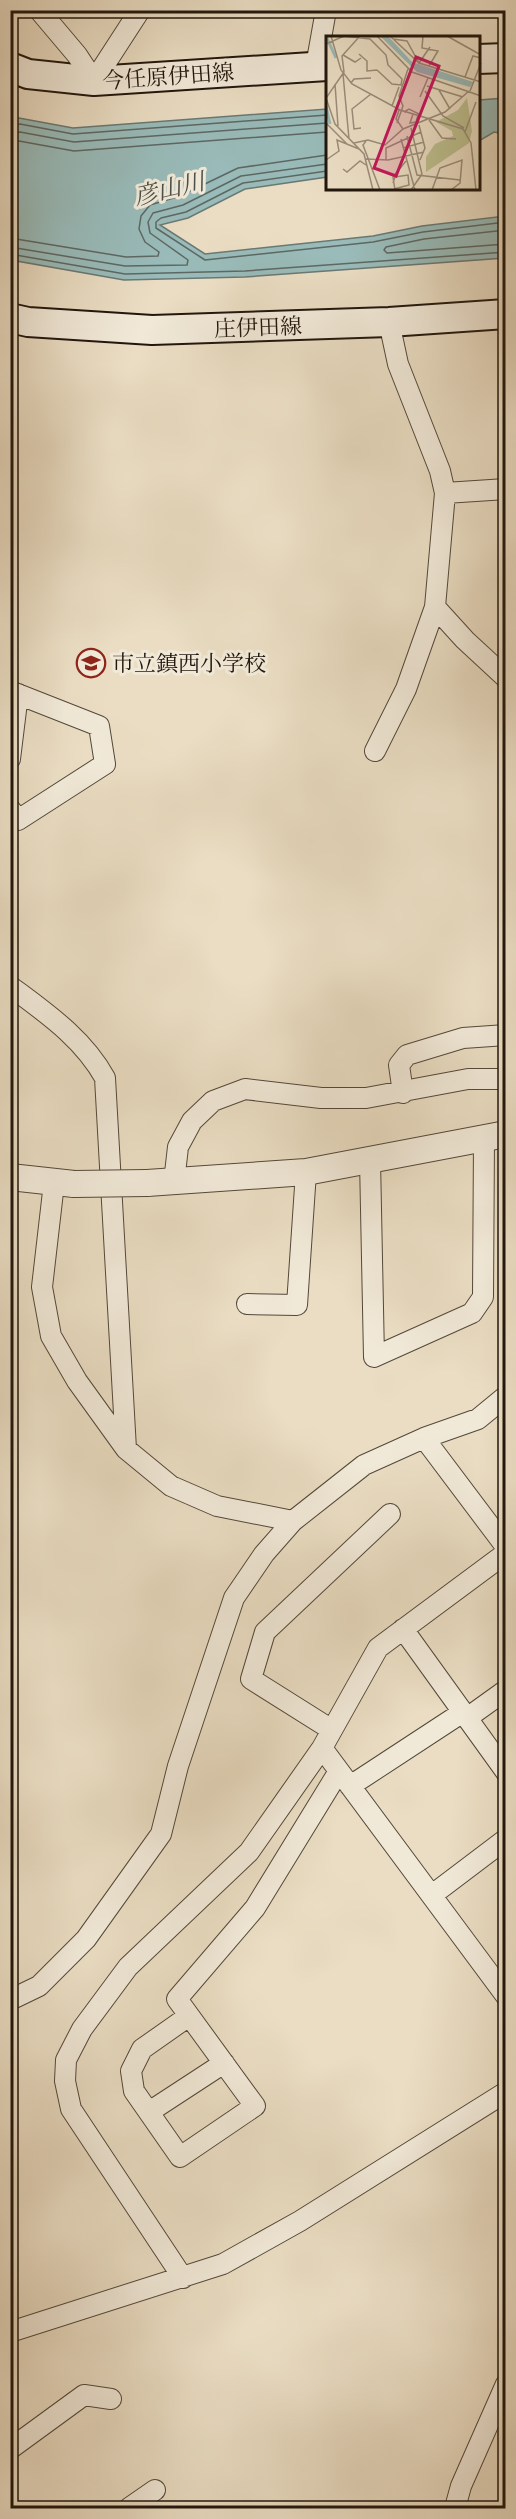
<svg xmlns="http://www.w3.org/2000/svg" width="516" height="2519" viewBox="0 0 516 2519" font-family="'IM FELL Great Primer','Noto Serif JP',serif">
  <style>
    .water { fill: #99bbb9; stroke: #697974; stroke-width: 1.5 }
    .lines { fill: none; stroke-linecap: round; stroke-linejoin: round }
    .shore { stroke: #5d6863; stroke-width: 1.5 }
    .minor-casing { stroke: #53483a; stroke-width: 22 }
    .tertiary-casing { stroke: #53483a; stroke-width: 28 }
    .secondary-casing { stroke: #21160d; stroke-width: 32 }
    .minor { stroke: #f1e9d8; stroke-width: 20 }
    .tertiary { stroke: #f1e9d8; stroke-width: 26 }
    .secondary { stroke: #f1e9d8; stroke-width: 28 }
    .tertiary-bridge-casing { stroke: #53483a; stroke-width: 28; stroke-linecap: butt }
    .tertiary-bridge { stroke: #f1e9d8; stroke-width: 26 }
    .labels { text-anchor: middle; stroke-width: 6; stroke-linejoin: round; paint-order: stroke }
    .street-label { font-size: 22px; fill: #21160d; stroke: #f1e9d8 }
    .poi-label { font-size: 22px; fill: #21160d; stroke: #f1e9d8; text-anchor: start }
    .water-label { font-size: 24px; font-style: italic; fill: #4b5049; stroke: #f1e9d8 }
    .inset-river { fill: none; stroke: #99bbb9; stroke-width: 3 }
    .inset-road { fill: none; stroke: #9a8d7a; stroke-width: 1.5 }
    .view { fill: #c2185b; fill-opacity: 0.15; stroke: #c2185b; stroke-width: 3 }
    .inset-edge { fill: none; stroke: #21160d; stroke-width: 3 }
  </style>
  <rect width="100%" height="100%" fill="#eaddc3"/>
  <filter id="stains"><feTurbulence type="fractalNoise" baseFrequency=".00333" numOctaves="4"/><feColorMatrix values="0 0 0 0 .2 0 0 0 0 .09 0 0 0 0 .02 0 0 0 .5 -.17"/></filter>
  <radialGradient id="worn" r=".72"><stop offset=".6" stop-color="#630" stop-opacity="0"/><stop offset="1" stop-color="#630" stop-opacity=".3"/></radialGradient>
  <path class="water" d="M 505,98 L 505,134 L 494,132 L 479,141 L 479,100 Z
    M 327,109 L 327,177 L 245,189 L 188,218 L 160,225 L 205,254 L 373,236 L 422,226 L 505,216 L 505,258 L 245,277 L 124,280 L 11,260 L 11,120 L 19,118 L 73,128 Z"/>
  <g class="lines">
    <path class="shore" d="M 10,125 L 20,124 L 73,134 L 327,115
      M 10,133 L 20,132 L 74,142 L 327,123
      M 10,142 L 19,141 L 74,151 L 327,132
      M 327,171 L 243,183 L 186,212 L 161,218 L 156,222 L 156,228 L 205,260 L 373,242 L 423,232 L 506,222
      M 506,230 L 424,239 L 386,247 L 384,250 L 387,253 L 506,244
      M 10,238 L 126,257 L 158,256 L 159,252 L 145,242 L 139,229 L 141,216 L 150,205 L 180,196 L 238,168 L 327,155
      M 10,247 L 125,266 L 187,265 L 188,260 L 150,233 L 148,222 L 153,213 L 183,205 L 241,176 L 327,164
      M 10,254 L 125,274 L 245,271 L 506,252"/>
    <g class="minor-casing">
      <path id="minor" d="M 39,10 L 77,55 L 94,81 L 140,10
        M 316,66 L 326,10
        M 445,493 L 506,489
        M 435,607 L 465,640 L 506,678
        M 10,691 L 99,726 L 105,764 L 18,820 L 10,809
        M 375,751 L 406,689 L 435,607 L 445,493 L 440,471 L 398,364 L 389,322
        M 10,759 L 18,694
        M 10,986 C 46,1013 83,1038 105,1078 L 126,1449
        M 403,1093 L 399,1065 L 407,1055 L 463,1038 L 506,1035
        M 370,1160 L 374,1357 L 472,1313 L 483,1297 L 484,1138
        M 174,1182 L 178,1147 L 192,1121 L 213,1101 L 245,1089 L 321,1098 L 366,1098 L 468,1079 L 501,1079 L 506,1081
        M 54,1183 L 42,1287 L 51,1336 L 77,1381 L 126,1449 L 171,1486 L 217,1506 L 293,1521
        M 247,1304 L 297,1305 L 306,1172
        M 424,1438 L 506,1547
        M 403,1629 L 506,1772
        M 467,1718 L 506,1690
        M 332,1730 L 251,1679 L 265,1632 L 390,1514
        M 322,1748 L 506,1996
        M 350,1786 L 463,1712
        M 432,1895 L 506,1839
        M 10,2000 L 39,1986 L 86,1939 L 161,1834 L 178,1766 L 234,1598 L 264,1554 L 293,1521 L 364,1465 L 424,1438 L 478,1419 L 506,1396
        M 189,2016 L 142,2049 L 131,2071 L 134,2091 L 180,2157 L 255,2106 L 177,1999 L 255,1908 L 339,1771
        M 149,2112 L 224,2063
        M 183,2278 L 71,2109 L 65,2081 L 66,2060 L 82,2029 L 128,1967 L 249,1852 L 322,1748 L 378,1648 L 506,1553
        M 10,2332 L 223,2264 L 300,2221 L 506,2092
        M 10,2449 L 84,2395 L 111,2399
        M 129,2508 L 155,2490
        M 455,2508 L 461,2486 L 506,2384"/>
    </g>
    <g class="tertiary-casing">
      <path id="tertiary" d="M 10,1177 L 74,1184
        M 147,1183 L 306,1172 L 506,1134"/>
    </g>
    <g class="secondary-casing">
      <path id="secondary" d="M 478,59 L 506,58
        M 10,67 L 28,74 L 94,81 L 327,66
        M 10,318 L 28,322 L 152,330 L 389,322 L 506,314"/>
    </g>
    <use href="#minor" class="minor"/>
    <use href="#tertiary" class="tertiary"/>
    <use href="#secondary" class="secondary"/>
    <g class="tertiary-bridge-casing">
      <path id="tertiary-bridge" d="M 74,1184 L 147,1183"/>
    </g>
    <use href="#tertiary-bridge" class="tertiary-bridge"/>
  </g>
  <defs>
    <g id="school-ring" transform="scale(1.5)"><circle r="9.5" fill="#f1e9d8" stroke="#8f2418" stroke-width="1.5"/><path d="M0-5L7-2L0 1L-7-2ZM-4 1L0 2.5L4 1V4Q0 6-4 4Z" fill="#8f2418"/></g>
  </defs>
  <g fill-rule="evenodd">
    <use href="#school-ring" x="91" y="663"/>
  </g>
  <g class="labels">
    <g class="street-label">
      <text transform="translate(168 76) rotate(-4)" y="8">今任原伊田線</text>
      <text transform="translate(258 327) rotate(-2)" y="8">庄伊田線</text>
    </g>
    <g class="poi-label">
      <text x="112" y="671">市立鎮西小学校</text>
    </g>
    <g class="water-label">
      <text transform="translate(169 189) rotate(-13)" y="8">彦山川</text>
    </g>
  </g>
  <g transform="translate(326 36)">
    <rect width="154" height="154" fill="#eaddc3"/>
    <path d="M 141,62 L 146,95 L 143,107 L 100,136 L 100,121 L 109,108 L 127,100 L 126,95 L 110,86 L 132,74 Z" fill="#bdbf8f"/>
    <path d="M 54,0 L 62,0 L 86,26 L 147,46 L 144,51 L 91,36 Z" fill="#99bbb9"/>
    <path class="inset-river" d="M 0,0 L 10,22M 0,70 L 4,88"/>
    <path class="inset-road" d="M 5,0 L 15,34 L 26,48 L 74,74 L 137,93 L 145,107 L 150,154M 34,0 L 16,20 L 18,36 L 0,62 L 9,88 L 38,118 L 47,154M 51,0 L 86,36 L 155,60M 64,0 L 93,27 L 155,46M 97,0 L 96,12 L 112,15 L 103,30M 121,0 L 155,19M 67,3 L 81,5 L 93,27 L 104,11M 0,8 L 18,0 L 44,3 L 60,19 L 62,29 L 76,43 L 75,49 L 66,48 L 51,34M 33,18 L 41,25 L 41,35 L 51,34M 17,19 L 29,26 L 35,22M 17,38 L 23,103M 139,41 L 147,20 L 155,22M 25,47 L 28,43 L 45,42M 9,48 L 12,90M 101,50 L 137,61M 113,54 L 124,73M 99,55 L 117,80 L 138,92M 144,55 L 155,27M 94,61 L 102,42M 66,70 L 73,51M 73,74 L 70,83 L 77,93M 78,76 L 83,73 L 95,79M 87,78 L 84,87 L 90,86 L 92,79M 103,84 L 116,102 L 130,103M 0,87 L 21,108M 71,87 L 77,70 L 73,60 L 82,33M 93,89 L 99,112 L 94,124M 35,92 L 28,93 L 26,73 L 45,58M 85,92 L 96,138 L 85,154M 139,96 L 150,66M 81,100 L 91,139 L 134,144M 75,103 L 89,154M 40,105 L 37,109 L 54,154M 28,107 L 42,104 L 59,109 L 77,93 L 119,76 L 143,55M 77,112 L 98,106M 40,123 L 62,124 L 98,116M 0,124 L 13,115 L 11,104 L 33,113M 60,124 L 60,112 L 95,96M 17,133 L 21,136 L 34,125 L 40,129M 67,147 L 69,141 L 82,139 L 83,149 L 68,153M 69,154 L 67,141 L 80,125M 106,154 L 114,132 L 136,124 L 134,147 L 125,154"/>
    <path class="view" d="M 90,21 L 113,30 L 70,140 L 48,132 Z"/>
    <rect width="154" height="154" class="inset-edge"/>
  </g>
  <rect width="516" height="2519" fill="none" stroke="#eaddc3" stroke-width="36"/>
  <rect x="12" y="12" width="492" height="2495" fill="none" stroke="#21160d" stroke-width="3"/>
  <rect x="18" y="18" width="480" height="2483" fill="none" stroke="#21160d" stroke-width="1.5"/>
  <rect width="100%" height="100%" filter="url(#stains)"/>
  <rect width="100%" height="100%" fill="url(#worn)"/>
</svg>
